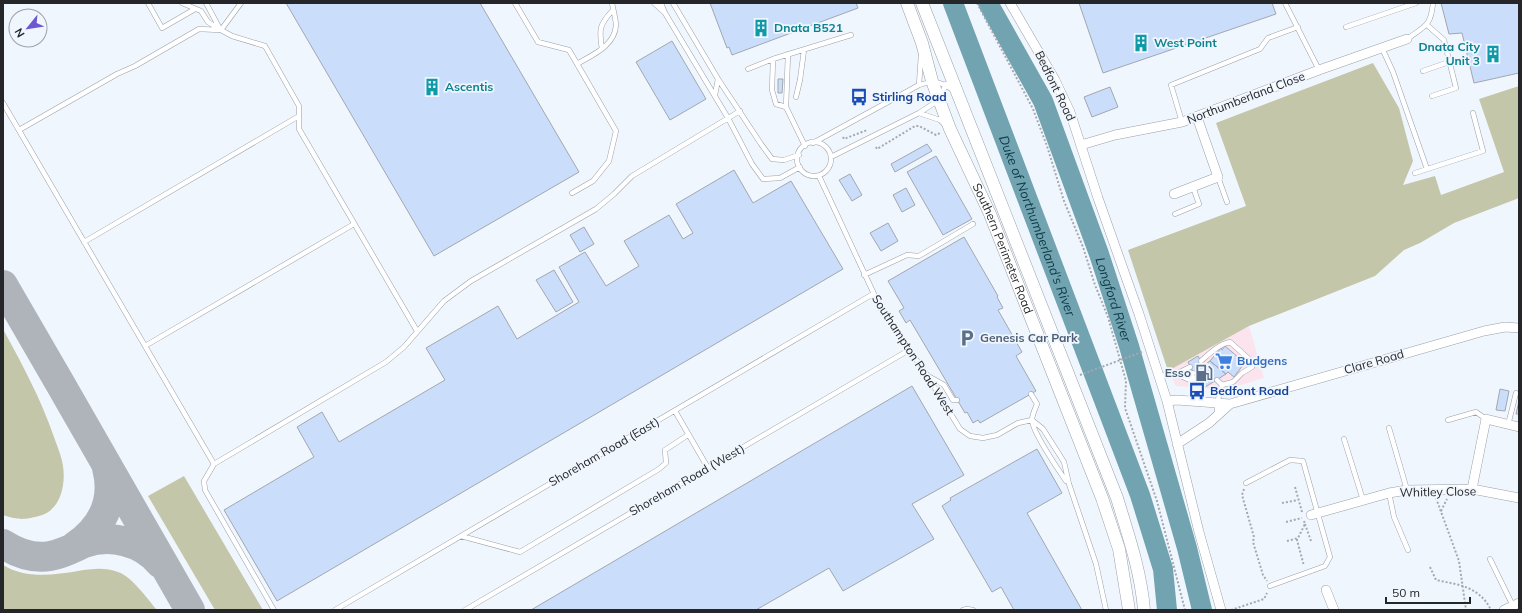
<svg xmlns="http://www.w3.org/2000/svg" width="1522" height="613" viewBox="0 0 1522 613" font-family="Mulish,sans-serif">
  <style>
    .commercial { fill: #fce4ee }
    .green { fill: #c4c6aa }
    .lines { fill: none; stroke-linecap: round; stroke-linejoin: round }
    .river { stroke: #72a3b1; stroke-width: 20 }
    .taxiway { stroke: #afb4ba; stroke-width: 30 }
    .building { fill: #cadefb; stroke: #a2a7af }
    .service-casing { stroke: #9ba0a8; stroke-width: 5.5 }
    .minor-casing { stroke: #9ba0a8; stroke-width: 10 }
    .tertiary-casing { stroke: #9ba0a8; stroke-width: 13 }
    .path { stroke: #a5a9af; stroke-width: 2; stroke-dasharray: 2 2; stroke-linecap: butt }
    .service { stroke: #fff; stroke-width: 4.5 }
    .minor { stroke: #fff; stroke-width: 9 }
    .tertiary { stroke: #fff; stroke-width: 12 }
    .labels { text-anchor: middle; stroke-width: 3.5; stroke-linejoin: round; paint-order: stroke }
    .culture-label { font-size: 12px; font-weight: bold; fill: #0d838f; stroke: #f0f6fe; text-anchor: start }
    .street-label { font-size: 12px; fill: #242629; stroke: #f0f6fe }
    .transit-label { font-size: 12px; font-weight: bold; fill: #164399; stroke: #f0f6fe; text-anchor: start }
    .service-label { font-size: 12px; font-weight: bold; fill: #4e5e75; stroke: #f0f6fe; text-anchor: start }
    .shop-label { font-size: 12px; font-weight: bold; fill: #366cbe; stroke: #f0f6fe; text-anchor: start }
    .water-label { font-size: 13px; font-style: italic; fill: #0a3944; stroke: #f0f6fe }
  </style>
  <rect width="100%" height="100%" fill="#f0f6fe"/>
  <path class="commercial" d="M 1249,326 L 1264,378 L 1225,390 L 1176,386 L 1168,371 Z"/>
  <path class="green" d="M 1373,63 L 1399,108 L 1413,161 L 1403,185 L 1435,176 L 1441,195 L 1504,172 L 1479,99 L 1519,86 L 1519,198 L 1454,223 L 1420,243 L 1404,250 L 1375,276 L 1249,326 L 1168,371 L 1128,250 L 1246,206 L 1216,123 Z
    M 3,329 C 22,364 41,399 54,437 C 57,446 62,457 63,466 C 66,486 60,511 39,516 C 23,520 19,520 3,515 Z
    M 184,476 L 263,610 L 215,610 L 148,496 Z
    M 3,565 C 26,579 53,575 78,571 C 91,569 105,567 118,572 C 132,577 147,598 157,610 L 3,610 Z"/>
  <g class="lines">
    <g class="river">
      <path id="s1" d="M 953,3 L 1140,495 L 1163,569 L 1167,610"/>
      <path id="s2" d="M 988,3 L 1043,101 L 1099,254 L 1129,346 L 1187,548 L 1202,610"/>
    </g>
    <path class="taxiway" d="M 3,285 C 66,393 128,502 190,610
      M 3,544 C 17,553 33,559 50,556 C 62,554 73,548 84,543 C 110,534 142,541 160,563
      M 74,547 C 102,528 116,502 107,468"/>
  </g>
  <path class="building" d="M 286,3 L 480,3 L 579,172 L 434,256 Z
    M 710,3 L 856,3 L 858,8 L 732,55 L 729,47 L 727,48 Z
    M 1079,3 L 1272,3 L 1276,14 L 1103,73 Z
    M 1441,3 L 1519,3 L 1519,73 L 1474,83 L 1462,33 L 1449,34 Z
    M 672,41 L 706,99 L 670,120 L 636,62 Z
    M 778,79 L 783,79 L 782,93 L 778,93 Z
    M 1110,87 L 1118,107 L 1092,117 L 1084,97 Z
    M 927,144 L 932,151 L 895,172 L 891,164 Z
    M 936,156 L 972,219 L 943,235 L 907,172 Z
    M 734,170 L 753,203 L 791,181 L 843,269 L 277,601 L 224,510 L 314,457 L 297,427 L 322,412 L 339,442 L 445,380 L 426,348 L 498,306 L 517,339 L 579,302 L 559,267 L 585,252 L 606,286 L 639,266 L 624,241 L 669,215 L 683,239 L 693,233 L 676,204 Z
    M 850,174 L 862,195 L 852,201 L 839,180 Z
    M 906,188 L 915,205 L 902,212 L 893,195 Z
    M 888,223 L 898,241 L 881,251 L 870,233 Z
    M 584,227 L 594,244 L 580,252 L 570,235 Z
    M 964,237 L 998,296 L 997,297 L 1003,308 L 998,310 L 1022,352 L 1016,356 L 1036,391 L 980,423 L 978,420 L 973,423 L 967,412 L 965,413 L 910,320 L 906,323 L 899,311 L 904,308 L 888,281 Z
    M 554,270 L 573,302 L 556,312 L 536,280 Z
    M 1225,346 L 1239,358 L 1237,360 L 1243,365 L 1234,377 L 1228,372 L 1226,374 L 1210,361 L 1221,348 L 1222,350 Z
    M 1198,356 L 1203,366 L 1210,361 L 1226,374 L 1202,389 L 1188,362 Z
    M 912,386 L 964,475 L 912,504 L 934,539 L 843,591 L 829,568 L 756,610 L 531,610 Z
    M 1500,389 L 1509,391 L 1505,411 L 1496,410 Z
    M 1519,401 L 1519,414 L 1516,414 Z
    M 1037,449 L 1062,493 L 1027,513 L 1082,610 L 1014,610 L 1001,587 L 992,592 L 942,506 L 951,500 L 950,498 Z"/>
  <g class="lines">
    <g class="service-casing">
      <path id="service" d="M 148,3 L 162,28 L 195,9
        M 182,3 L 201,11 L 208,22 L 221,30 L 232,36 L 265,46 L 299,106 L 299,129 L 417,331
        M 206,3 L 220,29
        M 515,3 L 538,42 L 569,50 L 616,131 L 609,161 L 593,181 L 572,193
        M 654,3 L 664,12
        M 661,3 L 665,13 L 728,118 L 752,164 L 763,179 L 780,178 L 800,167
        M 673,3 L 718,79 L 761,144 L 772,159 L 784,160 L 799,155
        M 1285,3 L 1319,70
        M 1427,25 L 1444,40 L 1456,88 L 1432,96
        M 1346,27 L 1416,3
        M 221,30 L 241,3
        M 1407,39 C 1425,26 1431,26 1433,3
        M 1382,48 L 1393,72 L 1427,169
        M 602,49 C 599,30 599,25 612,11
        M 788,54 L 786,107 L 805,146
        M 773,59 L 772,90 L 776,104 L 786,107
        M 577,64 C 592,55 615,46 616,25 C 616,21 613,8 612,3
        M 748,69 L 773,59 L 851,35
        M 1423,71 L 1449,62
        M 919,85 L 921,55
        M 715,95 L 718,79
        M 796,97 L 800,80 L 804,50
        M 3,103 L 214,464
        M 919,113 L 940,120 L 944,124
        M 1182,122 L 1171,85 L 1260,49 L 1268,38 L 1298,27
        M 19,130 L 117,74 L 135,66 L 199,29 L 219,30
        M797 159a17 17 0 1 1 34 0a17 17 0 1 1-34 0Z
        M 813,143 L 919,85 C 935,80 940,81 954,91
        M 831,157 L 919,113 L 939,100 L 946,84
        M 1415,173 L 1483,151 L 1473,113
        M 819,176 L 881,309 L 927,375 L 960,429 L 970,436 L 983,438 L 997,435 L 1018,423 L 1032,420
        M 1218,177 L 1227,202
        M 1175,214 L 1199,204 L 1193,187
        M 84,242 L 299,116
        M 864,275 L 907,255 L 919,256 L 973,224
        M 145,346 L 354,224
        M 1201,361 C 1209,354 1219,344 1230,342 L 1249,359 L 1252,367 L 1242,373 L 1233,382 L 1222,385 L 1217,403 L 1217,416
        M 1176,374 L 1199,384
        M 1180,374 L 1193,373
        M 928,376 L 944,385 L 953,400 L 957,400
        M 1159,376 L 1176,374 L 1190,367
        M 1187,376 L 1196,378
        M 1217,380 L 1222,385
        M 1031,394 L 1037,404 C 1035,409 1032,415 1032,420 C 1032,431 1059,471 1066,481
        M 675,411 L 708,468
        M 1032,420 L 1043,429 L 1064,462 L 1069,484 L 1096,564 L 1106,610
        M 1448,420 L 1476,412 L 1486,419
        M 1508,425 L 1516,393
        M 1389,428 L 1407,490
        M 1344,439 L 1363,500
        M 1246,483 L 1290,460 L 1303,461 L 1330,557 L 1325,566 L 1270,586
        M 1389,493 L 1394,517 L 1408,550
        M 461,536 L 520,552 L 659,469 L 666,463 L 665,450 L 688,435
        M 1490,559 L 1513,606
        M 274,610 L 205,490 L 204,481 L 214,464 L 386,362 L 404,347 L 444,301 L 471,281 L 596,209 L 614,194 L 632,176 L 740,111
        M 335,610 L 873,294
        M 465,610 L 909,350
        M 963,610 L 967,609 L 973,610"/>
    </g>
    <g class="minor-casing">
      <path id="minor" d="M 1010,3 L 1055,80 L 1070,112 L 1098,198 L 1139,314 L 1167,401 L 1199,532 L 1221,610
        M 1081,145 L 1115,135 L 1182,122 L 1319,70 L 1407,39
        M 1174,194 L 1218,177 L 1197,117
        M 1167,401 L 1177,400 L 1230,404 L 1484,331 L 1505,327 L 1519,328
        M 1177,444 L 1209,423 L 1230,404
        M 1472,489 L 1486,419 L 1519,427
        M 1311,515 L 1389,493 L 1407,490 L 1472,489 L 1519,498
        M 1326,590 L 1334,610
        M 1504,610 L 1519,603"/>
    </g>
    <g class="tertiary-casing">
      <g id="tertiary">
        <path id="s3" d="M 907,3 L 922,43 L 932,81 L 950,129 L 990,214 L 1102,498 L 1119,549 L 1129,610"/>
        <path d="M 922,3 L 1117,498 C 1128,534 1141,572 1144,610"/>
      </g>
    </g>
    <path class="path" d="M 977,3 L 1033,109 L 1047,146 L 1064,201 L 1083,247 L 1095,285 L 1108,317 L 1126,381 L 1125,408 L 1157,501 L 1185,610
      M 843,137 L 844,139 L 867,130
      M 876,147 L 877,149 L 915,126 L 919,126 L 936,135 L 940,133
      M 1080,375 L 1142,352
      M 1295,487 L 1302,512
      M 1244,489 L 1242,495 L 1254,537 L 1253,542 L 1263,575 L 1267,581
      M 1436,498 L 1459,561 L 1466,610
      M 1282,503 L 1298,500
      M 1441,511 L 1447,499
      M 1304,521 L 1305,524 L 1297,540 L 1304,566
      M 1286,522 L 1302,518
      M 1305,524 L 1311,541
      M 1287,541 L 1298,538
      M 1430,567 L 1436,580 C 1459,585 1479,586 1491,610
      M 1231,610 L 1264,599 L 1267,593"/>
    <use href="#service" class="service"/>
    <use href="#minor" class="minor"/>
    <use href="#tertiary" class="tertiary"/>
  </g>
  <defs>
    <g id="building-bare" transform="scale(1.38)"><path d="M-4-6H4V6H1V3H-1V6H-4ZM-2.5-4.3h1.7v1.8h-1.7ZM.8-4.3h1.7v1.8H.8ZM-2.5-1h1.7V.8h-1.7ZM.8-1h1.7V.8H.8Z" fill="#0f9aa8" stroke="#f0f6fe" stroke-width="2.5" paint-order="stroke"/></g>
    <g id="bus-bare" transform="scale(1.38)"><path d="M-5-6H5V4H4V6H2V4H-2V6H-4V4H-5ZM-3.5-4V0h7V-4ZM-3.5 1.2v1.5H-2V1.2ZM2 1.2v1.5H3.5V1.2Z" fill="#1a4fb4" stroke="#f0f6fe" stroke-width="2.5" paint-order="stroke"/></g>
    <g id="parking-bare" transform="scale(1.38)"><path d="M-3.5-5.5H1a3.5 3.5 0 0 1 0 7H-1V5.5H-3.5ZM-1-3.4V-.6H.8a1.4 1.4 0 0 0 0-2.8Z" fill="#5c6f8a" stroke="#f0f6fe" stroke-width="2.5" paint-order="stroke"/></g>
    <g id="supermarket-bare" transform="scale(1.38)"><path d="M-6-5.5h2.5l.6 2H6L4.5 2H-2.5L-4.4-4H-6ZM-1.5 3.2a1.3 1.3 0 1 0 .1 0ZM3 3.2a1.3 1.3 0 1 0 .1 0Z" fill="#3f7fe0" stroke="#f0f6fe" stroke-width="2.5" paint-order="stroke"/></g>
    <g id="fuel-bare" transform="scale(1.38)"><path d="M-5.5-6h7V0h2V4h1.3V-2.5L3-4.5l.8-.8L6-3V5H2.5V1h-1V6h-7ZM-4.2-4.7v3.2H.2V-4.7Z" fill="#5c6f8a" stroke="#f0f6fe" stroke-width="2.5" paint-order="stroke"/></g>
  </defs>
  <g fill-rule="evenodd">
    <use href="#building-bare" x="761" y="28"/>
    <use href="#building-bare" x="1141" y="43"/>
    <use href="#building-bare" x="1493" y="54"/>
    <use href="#building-bare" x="432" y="87"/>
    <use href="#bus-bare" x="859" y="97"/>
    <use href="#parking-bare" x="967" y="338"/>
    <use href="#supermarket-bare" x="1224" y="361"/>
    <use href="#fuel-bare" x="1204" y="373"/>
    <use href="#bus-bare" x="1197" y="391"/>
  </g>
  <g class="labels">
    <g class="culture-label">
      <text x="774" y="32">Dnata B521</text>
      <text x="1154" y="47">West Point</text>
      <text x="1480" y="51" text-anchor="end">Dnata City<tspan x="1480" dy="14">Unit 3</tspan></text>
      <text x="445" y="91">Ascentis</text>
    </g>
    <g class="street-label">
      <text transform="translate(1055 86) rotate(64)" y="4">Bedfont Road</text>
      <text transform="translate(1246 98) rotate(-21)" y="4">Northumberland Close</text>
      <text dy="4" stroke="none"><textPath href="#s3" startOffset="264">Southern Perimeter Road</textPath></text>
      <text transform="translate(913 355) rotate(57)" y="4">Southampton Road West</text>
      <text transform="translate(1374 362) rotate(-16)" y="4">Clare Road</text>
      <text transform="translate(604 452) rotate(-30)" y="4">Shoreham Road (East)</text>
      <text transform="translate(687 480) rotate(-30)" y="4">Shoreham Road (West)</text>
      <text transform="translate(1438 492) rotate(-1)" y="4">Whitley Close</text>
    </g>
    <g class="transit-label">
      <text x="872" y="101">Stirling Road</text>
      <text x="1210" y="395">Bedfont Road</text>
    </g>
    <g class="service-label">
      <text x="980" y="342">Genesis Car Park</text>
      <text x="1191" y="377" text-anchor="end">Esso</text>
    </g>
    <g class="shop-label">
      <text x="1237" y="365">Budgens</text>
    </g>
    <g class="water-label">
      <text dy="5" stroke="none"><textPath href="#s1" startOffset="238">Duke of Northumberland's River</textPath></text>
      <text dy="5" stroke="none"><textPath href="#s2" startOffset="323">Longford River</textPath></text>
    </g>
  </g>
  <rect width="1522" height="613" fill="none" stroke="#242629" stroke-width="8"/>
  <g transform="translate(28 28) rotate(240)"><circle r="19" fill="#f0f6fe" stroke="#9ea3a9"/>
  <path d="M0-3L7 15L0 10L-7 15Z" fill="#6c58d2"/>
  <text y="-6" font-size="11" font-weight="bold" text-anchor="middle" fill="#242629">N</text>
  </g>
  <path d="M1386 597v6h84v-6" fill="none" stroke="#242629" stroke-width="2"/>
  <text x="1392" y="597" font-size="12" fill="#242629" stroke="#f0f6fe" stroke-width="3" paint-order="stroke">50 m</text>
</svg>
